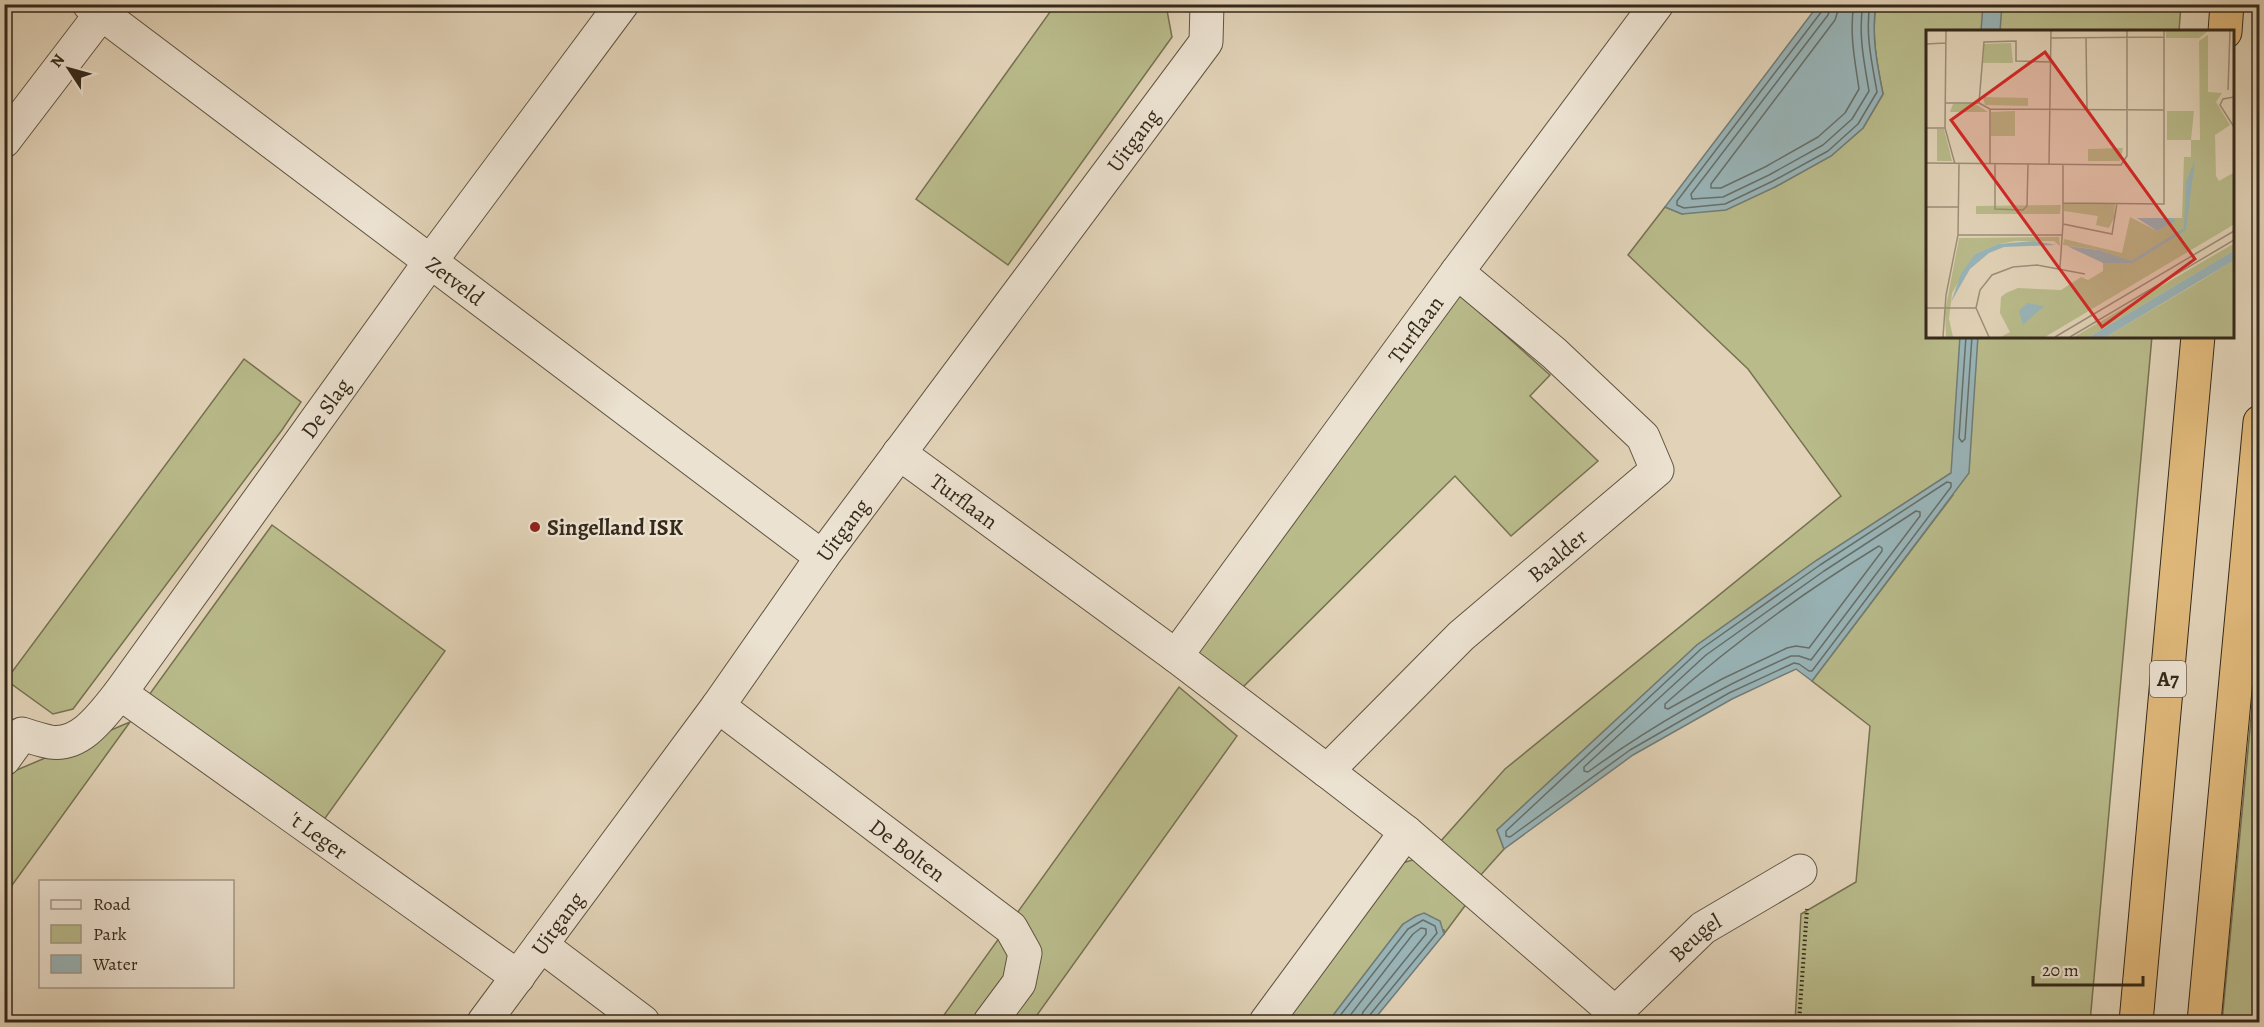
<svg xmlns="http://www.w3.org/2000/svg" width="2264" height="1027" viewBox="0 0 2264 1027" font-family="Alegreya,serif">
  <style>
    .green { fill: #b9bb8b; stroke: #767252; stroke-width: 1.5 }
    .water { fill: #99b5b9; stroke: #717d79; stroke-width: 1.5 }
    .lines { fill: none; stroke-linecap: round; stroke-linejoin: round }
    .shore { stroke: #666f6a; stroke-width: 1.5 }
    .minor-casing { stroke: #605442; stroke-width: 35 }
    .motorway-casing { stroke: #34291a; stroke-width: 35 }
    .path { stroke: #34291a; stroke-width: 4; stroke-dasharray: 1.5 3; stroke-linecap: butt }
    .minor { stroke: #ece2d1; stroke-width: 33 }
    .motorway { stroke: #e1ba7c; stroke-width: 33 }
    .poi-dot { fill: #8f2418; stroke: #ece2d1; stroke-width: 2 }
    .labels { text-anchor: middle; stroke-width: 4.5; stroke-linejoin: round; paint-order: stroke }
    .shield { fill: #ece2d1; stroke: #6b6051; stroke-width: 1.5 }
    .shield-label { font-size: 21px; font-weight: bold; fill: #34291a }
    .street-label { font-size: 22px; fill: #34291a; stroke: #ece2d1 }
    .poi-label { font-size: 22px; font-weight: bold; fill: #34291a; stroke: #ece2d1; text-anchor: start }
    .inset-road { fill: none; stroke: #9c8f79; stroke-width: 1.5 }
    .view { fill: #d62828; fill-opacity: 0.15; stroke: #d62828; stroke-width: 3 }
    .inset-edge { fill: none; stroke: #34291a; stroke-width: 3 }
  </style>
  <rect width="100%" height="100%" fill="#e2d3b8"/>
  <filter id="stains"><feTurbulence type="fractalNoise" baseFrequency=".00333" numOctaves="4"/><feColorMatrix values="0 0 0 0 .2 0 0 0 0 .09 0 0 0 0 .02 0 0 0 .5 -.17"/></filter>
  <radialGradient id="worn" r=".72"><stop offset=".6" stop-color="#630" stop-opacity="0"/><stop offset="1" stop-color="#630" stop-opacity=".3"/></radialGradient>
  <path class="green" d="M 1055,5 L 1166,5 L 1172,37 L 1008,265 L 916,199 Z
    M 1876,5 L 2181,5 L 2179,31 L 1928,32 L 1928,336 L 2152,336 L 2090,1022 L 1795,1022 L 1801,914 L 1856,882 L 1870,726 L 1812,681 L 1953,495 L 1951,473 L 1817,560 L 1697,645 L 1497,830 L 1504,849 L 1479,877 L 1440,842 L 1505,769 L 1841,496 L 1748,369 L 1628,255 L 1665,207 L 1682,214 L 1775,187 L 1831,156 L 1863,128 L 1883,94 C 1877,64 1871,34 1876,5 Z
    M 1457,292 L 1550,375 L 1530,396 L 1598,461 L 1511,536 L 1455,476 L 1239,691 L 1192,657 Z
    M 244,359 L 301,402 L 282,430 L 73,709 L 53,714 L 6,680 Z
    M 272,525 L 445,651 L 323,821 L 149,695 Z
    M 2259,634 L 2259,1022 L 2222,1022 Z
    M 1179,687 L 1237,736 L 1032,1022 L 939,1022 Z
    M 130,722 L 5,895 L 5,775 Z
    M 1416,859 L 1467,903 L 1444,934 L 1444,930 L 1403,924 L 1328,1022 L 1282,1022 L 1395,865 Z"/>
  <path class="water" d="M 1819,4 L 1876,5 C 1871,34 1877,64 1883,94 L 1863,128 L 1831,156 L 1775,187 L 1726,210 L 1682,214 L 1665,207 Z
    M 1983,5 L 2002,5 L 2000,31 L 1981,31 Z
    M 1960,336 L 1978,336 L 1969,473 L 1812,681 L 1796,669 L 1732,699 L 1633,755 L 1504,849 L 1497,830 L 1697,645 L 1817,560 L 1951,473 Z
    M 1424,913 L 1440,921 L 1444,934 L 1372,1022 L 1328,1022 L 1403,924 L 1416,916 Z"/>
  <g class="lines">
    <path class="shore" d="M 1823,4 L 1822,11 L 1677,201 L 1677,205 L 1684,208 L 1725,204 L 1773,181 L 1828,151 L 1858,124 L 1877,92 C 1872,63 1865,34 1870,4
      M 1831,4 L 1828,15 L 1691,194 L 1692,199 L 1723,197 L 1769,175 L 1823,145 L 1852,119 L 1869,91 C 1864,62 1858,33 1863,4
      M 1840,4 L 1835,20 L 1711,184 L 1711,188 L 1721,188 L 1765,167 L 1818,137 L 1845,113 L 1859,89 C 1855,61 1849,33 1854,4
      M 1966,336 L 1959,438 L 1962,442 L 1965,439 L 1972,336
      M 1947,482 L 1951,483 L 1951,487 L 1812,671 L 1809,671 L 1799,664 L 1794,663 L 1729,693 L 1630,750 L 1510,837 L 1506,836 L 1506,831 L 1701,649 L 1820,565 Z
      M 1916,511 L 1920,512 L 1920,516 L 1811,660 L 1799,656 L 1791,656 C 1720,687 1651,726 1588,772 L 1584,771 L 1584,767 L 1706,655 L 1824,571 Z
      M 1879,546 L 1882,548 L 1882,551 L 1809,648 L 1796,646 L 1787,648 L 1722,679 L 1668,709 L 1665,708 L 1665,704 C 1730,645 1804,592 1879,546 Z
      M 1335,1022 L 1408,929 L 1423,920 L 1435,926 L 1437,933 L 1369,1016 L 1368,1022
      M 1345,1022 L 1413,934 L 1421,928 L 1426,929 L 1426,934 L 1363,1012 L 1360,1022"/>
    <g class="minor-casing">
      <g id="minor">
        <path id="s1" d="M 89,4 L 822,557"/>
        <path d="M 4,141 L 101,14"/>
        <path d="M 1457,272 L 1554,353 L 1643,437 L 1657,470 L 1461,636 L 1327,771 L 1406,832 L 1614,1012"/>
        <path id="s2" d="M 899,453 L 1176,656 L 1327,771"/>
        <path id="s3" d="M 1176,656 L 1457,272 L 1657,4"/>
        <path id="s4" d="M 120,693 L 518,977"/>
        <path id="s5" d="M 718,706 L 1011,928 L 1025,953 L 1019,983 L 990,1022"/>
        <path id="s6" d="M 4,759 L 22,734 C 31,737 41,740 50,742 C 81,747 103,714 120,693 L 430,262 L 622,4"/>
        <path d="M 541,945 L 643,1022"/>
        <path id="s7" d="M 484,1022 L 718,706 L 822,557 L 1206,42 L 1207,4"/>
        <path d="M 1266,1022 L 1406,832"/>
        <path id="s8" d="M 1606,1022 L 1703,928 L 1800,871"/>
      </g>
    </g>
    <g class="motorway-casing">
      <path id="motorway" d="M 2225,32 L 2227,4
        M 2136,1022 L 2198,336
        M 2204,1022 L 2260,422"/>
    </g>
    <path class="path" d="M 1799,1022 L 1807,909"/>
    <use href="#minor" class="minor"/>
    <use href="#motorway" class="motorway"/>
  </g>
  <circle class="poi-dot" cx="535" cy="527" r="6"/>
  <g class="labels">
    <rect class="shield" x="2150" y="661" width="36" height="36" rx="4.5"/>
    <g class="shield-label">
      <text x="2168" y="686">A7</text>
    </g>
    <g class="street-label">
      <text dy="8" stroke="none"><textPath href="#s7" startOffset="1095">Uitgang</textPath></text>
      <text dy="8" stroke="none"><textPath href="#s1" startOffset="459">Zetveld</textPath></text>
      <text dy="8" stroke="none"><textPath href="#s3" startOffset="405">Turflaan</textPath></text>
      <text dy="8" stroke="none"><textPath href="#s6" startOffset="501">De Slag</textPath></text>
      <text dy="8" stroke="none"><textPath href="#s2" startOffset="81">Turflaan</textPath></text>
      <text dy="8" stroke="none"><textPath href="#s7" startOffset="609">Uitgang</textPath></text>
      <text transform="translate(1557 555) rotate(-40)" y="8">Baalder</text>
      <text dy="8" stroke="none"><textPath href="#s4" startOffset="244">'t Leger</textPath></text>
      <text dy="8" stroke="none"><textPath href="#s5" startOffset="238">De Bolten</textPath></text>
      <text dy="8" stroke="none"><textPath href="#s7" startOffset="123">Uitgang</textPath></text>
      <text dy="8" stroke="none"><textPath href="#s8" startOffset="123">Beugel</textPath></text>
    </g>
    <g class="poi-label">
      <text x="547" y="535">Singelland ISK</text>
    </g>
  </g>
  <g transform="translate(1926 30)">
    <rect width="308" height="308" fill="#e2d3b8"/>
    <path d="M 240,0 L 282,0 L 282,1 L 273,8 L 240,8 ZM 282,5 L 282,62 L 296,63 L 290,72 L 304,95 L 289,105 L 290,146 L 293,151 L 307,143 L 307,195 L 119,307 L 75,307 L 84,302 L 74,283 L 75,267 L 80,263 L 92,258 L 135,260 L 155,247 L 162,250 L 177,241 L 177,233 L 205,232 L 173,220 L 137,215 L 138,209 L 196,223 L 204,187 L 231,201 L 249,191 L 246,188 L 256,188 L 258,127 L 265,127 L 265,110 L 241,110 L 241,81 L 268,81 L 265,110 L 274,110 L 273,11 ZM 85,13 L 87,33 L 57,33 L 58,14 ZM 57,67 L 102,68 L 102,76 L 59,75 ZM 48,73 L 62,82 L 24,82 L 27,74 ZM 89,81 L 89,106 L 65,106 L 65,82 ZM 11,99 L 18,99 L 26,131 L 11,131 ZM 197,118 L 194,131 L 162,131 L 162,119 ZM 138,174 L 189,174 L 188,188 L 183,198 L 170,195 L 172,186 L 138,181 ZM 135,175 L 134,184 L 50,184 L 50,176 ZM 133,207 L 134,216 L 128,211 L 90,211 L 72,214 L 49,224 L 26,263 L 23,289 L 27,307 L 20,307 L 19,282 L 33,208 ZM 307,214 L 307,221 L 163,307 L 148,307 ZM 307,231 L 307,307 L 180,307 L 268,255 Z" fill="#b9bb8b"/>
    <path d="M 269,130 L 260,200 L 207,233 L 177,233 L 141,216 L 173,220 L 205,231 L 258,198 L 260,152 ZM 211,188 L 246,188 L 250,191 L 231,201 ZM 108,211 L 130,215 L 78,217 L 63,223 L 44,239 L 25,272 L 35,244 L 49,224 L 72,214 ZM 307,221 L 307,231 L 180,307 L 163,307 ZM 101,273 L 118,276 L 97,295 L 93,281 Z" fill="#99b5b9"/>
    <path class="inset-road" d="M 20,0 L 19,98 L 29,134M 125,8 L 238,7M 160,8 L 161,79M 0,14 L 20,13M 302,60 L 304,0M 308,67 L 297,69 L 294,75 L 308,97M 19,73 L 53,73 L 64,79 L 238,80M 53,73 L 58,12 L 90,11 L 90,31 L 125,32M 64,79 L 64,134M 0,98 L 19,98M 0,133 L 195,135 L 201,126 L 201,0M 69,134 L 69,179 L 97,180 L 101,176 L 102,134M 123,134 L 125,0M 137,173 L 238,174 L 238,0M 0,177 L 32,177M 137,194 L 137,134M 32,205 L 136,205M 134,237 L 137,194 L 186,204 L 191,173M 0,278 L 50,278M 17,307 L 20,265 L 32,205 L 33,134M 63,307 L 50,278 L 54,260 L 66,245 L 87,237 L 111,235 L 159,244M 129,307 L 308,201M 144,307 L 308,210"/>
    <path class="view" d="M 119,22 L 269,229 L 176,297 L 25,90 Z"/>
    <rect width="308" height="308" class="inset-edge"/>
  </g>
  <rect width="2264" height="1027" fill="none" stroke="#e2d3b8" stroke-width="24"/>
  <rect x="6" y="6" width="2252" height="1015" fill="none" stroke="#34291a" stroke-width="3"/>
  <rect x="12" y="12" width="2240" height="1003" fill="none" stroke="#34291a" stroke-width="1.5"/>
  <rect x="39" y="880" width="195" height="108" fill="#ece2d1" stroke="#a29888" stroke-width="1.5"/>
  <rect x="51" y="900" width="30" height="9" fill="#ece2d1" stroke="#a29888" stroke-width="1.5"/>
  <text x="93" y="910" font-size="18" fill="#34291a">Road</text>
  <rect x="51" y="925" width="30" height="18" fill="#b9bb8b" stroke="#a29888" stroke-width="1.5"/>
  <text x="93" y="940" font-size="18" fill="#34291a">Park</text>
  <rect x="51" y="955" width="30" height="18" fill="#99b5b9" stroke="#a29888" stroke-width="1.5"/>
  <text x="93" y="970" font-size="18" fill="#34291a">Water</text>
  <g transform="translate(69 69) rotate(306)" stroke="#ece2d1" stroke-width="4.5" paint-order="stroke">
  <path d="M0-4.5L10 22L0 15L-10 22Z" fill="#34291a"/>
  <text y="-9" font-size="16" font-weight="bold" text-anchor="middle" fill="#34291a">N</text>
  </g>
  <path d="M2033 976v9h110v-9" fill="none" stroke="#34291a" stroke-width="3"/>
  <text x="2042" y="976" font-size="18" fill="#34291a" stroke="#ece2d1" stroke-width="4.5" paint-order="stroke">20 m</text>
  <rect width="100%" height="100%" filter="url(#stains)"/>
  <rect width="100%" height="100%" fill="url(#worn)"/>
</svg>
